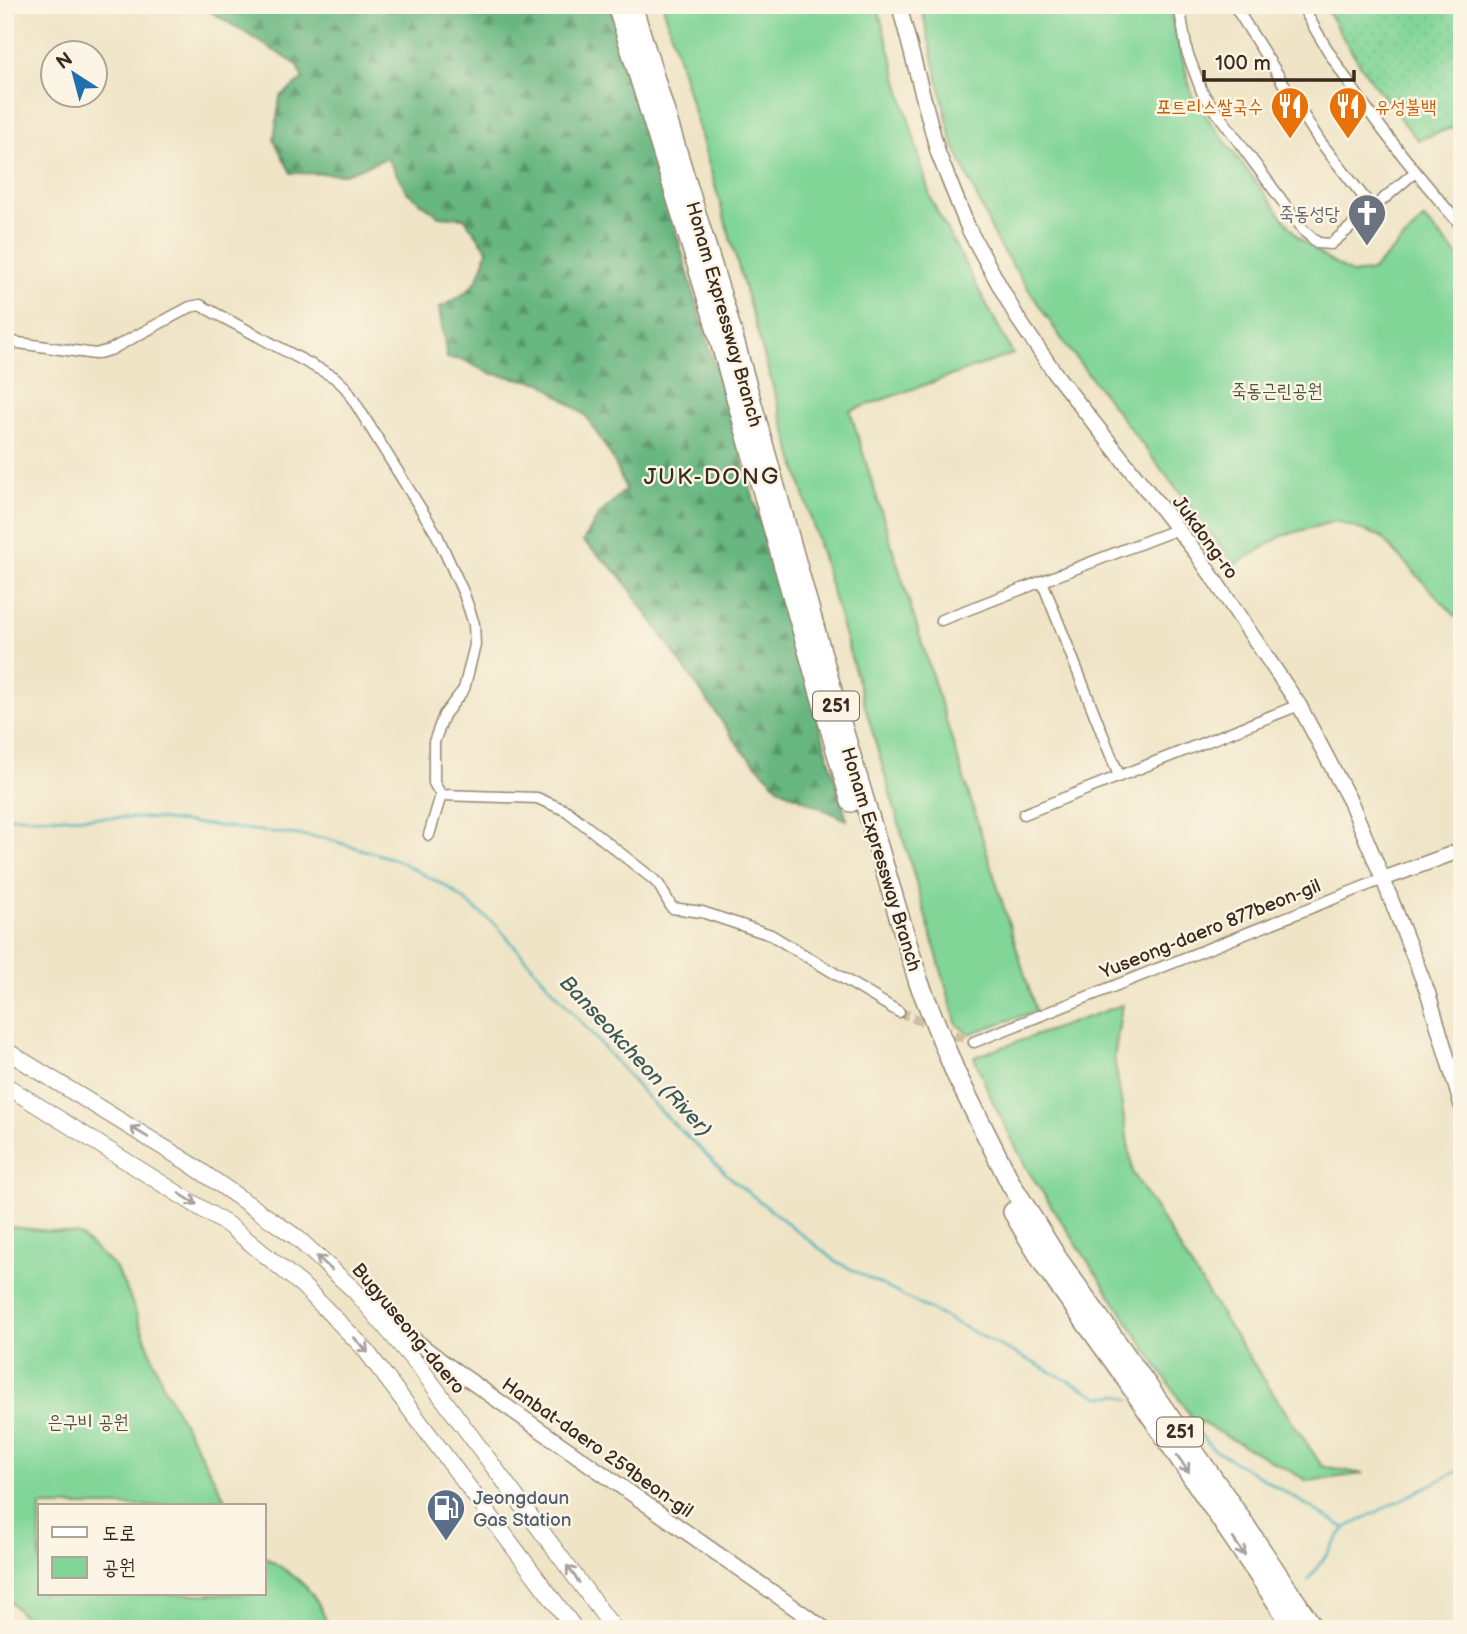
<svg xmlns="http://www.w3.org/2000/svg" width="1467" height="1634" viewBox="0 0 1467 1634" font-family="'Balsamiq Sans','Poor Story',sans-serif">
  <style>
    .grass { fill: url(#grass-dots); stroke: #5e805a; stroke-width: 2 }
    .forest { fill: url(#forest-firs); stroke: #52704f; stroke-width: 2 }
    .green { fill: #81d597; stroke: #5e805a; stroke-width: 2 }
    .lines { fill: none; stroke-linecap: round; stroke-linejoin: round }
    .stream { stroke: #40b0ba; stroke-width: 2.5 }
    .street-tunnel { stroke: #cbbfa4; stroke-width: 10; stroke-dasharray: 10 5; stroke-linecap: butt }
    .street-casing { stroke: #958772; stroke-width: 13 }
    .secondary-casing { stroke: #958772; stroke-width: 17 }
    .primary-casing { stroke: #958772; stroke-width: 18 }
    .highway-casing { stroke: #958772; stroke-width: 22 }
    .street { stroke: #fff; stroke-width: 10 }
    .secondary { stroke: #fff; stroke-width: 14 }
    .primary { stroke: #fff; stroke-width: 16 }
    .highway { stroke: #fff; stroke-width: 19 }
    .oneway { stroke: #a79f9a }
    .labels { text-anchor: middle; stroke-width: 5; stroke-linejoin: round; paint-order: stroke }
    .shield { fill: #fcf5e5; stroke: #75675a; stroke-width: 2 }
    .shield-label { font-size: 18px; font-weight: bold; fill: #3b2a1e }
    .food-label { font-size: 19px; fill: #c56008; stroke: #fcf5e5; text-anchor: end }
    .worship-label { font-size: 19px; fill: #5b616d; stroke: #fcf5e5; text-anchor: end }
    .street-label { font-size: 19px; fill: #3b2a1e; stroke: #fcf5e5 }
    .park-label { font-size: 19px; fill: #4c553c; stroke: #fcf5e5 }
    .service-label { font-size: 19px; fill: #4e5e75; stroke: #fcf5e5; text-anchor: start }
    .water-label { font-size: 21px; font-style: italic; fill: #3d5955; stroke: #fcf5e5 }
    .quarter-label { font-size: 23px; letter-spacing: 2px; fill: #3b2a1e; stroke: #fcf5e5 }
  </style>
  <defs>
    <pattern id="grass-dots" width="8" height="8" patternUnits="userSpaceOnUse" patternTransform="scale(1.75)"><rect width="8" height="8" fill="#81d597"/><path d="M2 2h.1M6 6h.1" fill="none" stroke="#70b782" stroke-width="1.8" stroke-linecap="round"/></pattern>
    <pattern id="forest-firs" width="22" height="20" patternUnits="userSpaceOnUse" patternTransform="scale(1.75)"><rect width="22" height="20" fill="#68b680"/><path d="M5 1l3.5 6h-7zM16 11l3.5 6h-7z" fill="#579468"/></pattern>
  </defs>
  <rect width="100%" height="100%" fill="#fcf5e5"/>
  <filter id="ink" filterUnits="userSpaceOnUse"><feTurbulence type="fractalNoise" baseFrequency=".0143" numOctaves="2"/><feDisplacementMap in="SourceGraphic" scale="14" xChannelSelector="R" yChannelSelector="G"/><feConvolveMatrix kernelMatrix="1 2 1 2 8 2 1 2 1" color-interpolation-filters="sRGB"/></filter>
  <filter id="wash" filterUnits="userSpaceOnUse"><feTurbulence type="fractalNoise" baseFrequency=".00686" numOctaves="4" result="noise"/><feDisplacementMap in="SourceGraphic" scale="28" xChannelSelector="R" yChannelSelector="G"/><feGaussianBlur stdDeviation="1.57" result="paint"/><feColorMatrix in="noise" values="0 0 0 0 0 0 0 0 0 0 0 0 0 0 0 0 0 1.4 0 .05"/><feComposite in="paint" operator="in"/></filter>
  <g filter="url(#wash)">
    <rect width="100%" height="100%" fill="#efe4c6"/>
    <path class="grass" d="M 1324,5 L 1462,5 L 1462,124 L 1418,140 C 1382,98 1351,54 1324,5 Z"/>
    <path class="forest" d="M 200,5 L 610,5 L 847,820 L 780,789 L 741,749 L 620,575 L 583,541 L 599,515 L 626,489 L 613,459 L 586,416 L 542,383 L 489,373 L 464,360 L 447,358 L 439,308 C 469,294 482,282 487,249 L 464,218 L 439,216 L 408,193 L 387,158 L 345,174 L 291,173 L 274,140 L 280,97 L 303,79 L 296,64 Z"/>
    <path class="green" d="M 663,5 L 877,5 L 931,200 L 1013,354 L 850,411 L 1036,1011 L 969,1034 L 957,1025 Z
      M 921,5 L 1169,5 L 1193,99 L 1298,237 L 1327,259 L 1353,274 L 1372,271 L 1424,219 L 1462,260 L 1462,623 L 1380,536 L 1335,521 L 1282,536 L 1235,565 L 1065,344 L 997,242 L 952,141 Z
      M 1122,1005 L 1114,1058 L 1133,1173 L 1227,1324 L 1322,1466 L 1363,1474 L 1308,1481 L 1191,1417 L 1027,1169 L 992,1100 L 974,1057 Z
      M 11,1227 L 78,1234 L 115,1267 L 129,1295 L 165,1390 L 229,1506 L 40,1506 L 40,1594 L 264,1594 L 264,1556 C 299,1579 315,1587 329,1629 L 112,1629 L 108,1624 L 100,1629 L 34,1629 L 5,1595 L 5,1228 Z"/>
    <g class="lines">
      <path class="stream" d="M 5,817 L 148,818 L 324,838 L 397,860 L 449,888 L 497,926 L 653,1104 L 735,1182 L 837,1262 L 1100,1397 L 1120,1395 L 1130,1400
        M 1187,1426 L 1196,1430 L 1212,1448 L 1345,1528 L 1462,1469
        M 1308,1580 L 1345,1529"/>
    </g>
  </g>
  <g filter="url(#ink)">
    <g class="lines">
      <path class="street-tunnel" d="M 899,1012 L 974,1042"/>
      <g class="street-casing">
        <path id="street" d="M 1179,5 L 1187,52 L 1202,92 L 1305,232 L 1318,243 L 1331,244 L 1415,172
          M 1234,5 L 1319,140 L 1373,209
          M 1302,5 C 1345,87 1402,157 1462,227
          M 5,341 L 95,354 L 110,350 L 190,307 L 200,305 L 334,377 L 346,388 L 437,535 L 464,594 L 474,624 L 475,645 L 464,689 L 444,715 L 434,742 L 434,783 L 441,795 L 537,798 L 567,811 L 653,879 L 659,885 L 672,908 L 702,912 L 771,935 L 899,1012
          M 1042,581 L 1119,776
          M 941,620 L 1178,529
          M 1024,814 L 1299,705
          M 429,835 L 441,795
          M 974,1042 L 1383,879"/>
      </g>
      <g class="secondary-casing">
        <path id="secondary" d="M 899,5 L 938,153 L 969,230 L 1018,319 L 1057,376 L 1197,554 L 1299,705 L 1351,803 L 1383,879 L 1428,993 L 1462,1107
          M 1383,879 L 1462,850
          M 358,1293 L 383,1307 L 408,1335 L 443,1362 L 825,1629"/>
      </g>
      <g class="primary-casing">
        <path id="primary" d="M 5,1050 L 189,1163 L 296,1237 L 355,1291 L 421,1369 L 614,1629
          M 5,1085 L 231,1227 L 302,1285 L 364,1348 L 575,1629"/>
      </g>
      <g class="highway-casing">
        <path id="highway" d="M 617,5 L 712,313 L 851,802
          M 632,5 L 725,308 L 842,726 L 919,983 L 956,1074 L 1011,1184 L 1057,1258 L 1226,1497 L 1314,1629
          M 1013,1212 L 1045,1266 L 1118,1367 L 1295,1629"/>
      </g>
      <use href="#street" class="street"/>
      <use href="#secondary" class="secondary"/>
      <use href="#primary" class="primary"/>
      <use href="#highway" class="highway"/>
    </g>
    <defs><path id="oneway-shaft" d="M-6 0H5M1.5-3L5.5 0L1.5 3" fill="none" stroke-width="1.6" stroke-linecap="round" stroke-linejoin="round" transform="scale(1.75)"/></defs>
    <g class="oneway">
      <use href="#oneway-shaft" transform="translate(139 1132) rotate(-149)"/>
      <use href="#oneway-shaft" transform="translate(188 1199) rotate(32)"/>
      <use href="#oneway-shaft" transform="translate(324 1263) rotate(-138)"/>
      <use href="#oneway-shaft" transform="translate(361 1345) rotate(47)"/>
      <use href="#oneway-shaft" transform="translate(1183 1464) rotate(56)"/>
      <use href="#oneway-shaft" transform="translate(1239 1547) rotate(56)"/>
      <use href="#oneway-shaft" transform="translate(573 1574) rotate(-126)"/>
    </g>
  </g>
  <defs>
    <g id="restaurant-pin" transform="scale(2.0125)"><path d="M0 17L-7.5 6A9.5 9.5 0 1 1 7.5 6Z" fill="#e8710a" stroke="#fcf5e5"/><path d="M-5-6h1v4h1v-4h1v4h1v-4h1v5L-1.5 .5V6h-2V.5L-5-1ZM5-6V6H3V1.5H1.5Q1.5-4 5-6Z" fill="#fff"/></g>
    <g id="church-pin" transform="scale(2.0125)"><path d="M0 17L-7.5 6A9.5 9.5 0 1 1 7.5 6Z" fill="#6b7280" stroke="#fcf5e5"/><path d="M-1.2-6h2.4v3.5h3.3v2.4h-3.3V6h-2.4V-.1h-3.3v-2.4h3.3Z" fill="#fff"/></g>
    <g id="fuel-pin" transform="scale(2.0125)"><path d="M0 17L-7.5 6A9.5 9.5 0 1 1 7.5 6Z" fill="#5c6f8a" stroke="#fcf5e5"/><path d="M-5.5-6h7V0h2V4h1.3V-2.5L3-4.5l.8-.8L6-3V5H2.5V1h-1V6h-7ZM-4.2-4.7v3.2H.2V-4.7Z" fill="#fff"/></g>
  </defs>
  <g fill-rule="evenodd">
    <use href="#restaurant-pin" x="1290" y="106"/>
    <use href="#restaurant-pin" x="1348" y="106"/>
    <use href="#church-pin" x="1367" y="213"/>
    <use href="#fuel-pin" x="446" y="1508"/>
  </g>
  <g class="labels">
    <g class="shield">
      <rect x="813" y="691.5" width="46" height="29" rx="5"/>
      <rect x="1157" y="1417.5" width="46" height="29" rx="5"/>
    </g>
    <g class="shield-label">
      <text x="836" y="712">251</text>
      <text x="1180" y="1438">251</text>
    </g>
    <g class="food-label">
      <text x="1263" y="113">포트리스쌀국수</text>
      <text x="1375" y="113" text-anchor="start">유성불백</text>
    </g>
    <g class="worship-label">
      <text x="1340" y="220">죽동성당</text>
    </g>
    <g class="street-label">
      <text transform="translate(725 314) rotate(74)" y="7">Honam Expressway Branch</text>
      <text transform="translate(1206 537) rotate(54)" y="7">Jukdong-ro</text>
      <text transform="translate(882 859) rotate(73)" y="7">Honam Expressway Branch</text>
      <text transform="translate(1210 928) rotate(-22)" y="7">Yuseong-daero 877beon-gil</text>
      <text transform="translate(409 1328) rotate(50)" y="7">Bugyuseong-daero</text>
      <text transform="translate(598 1447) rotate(35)" y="7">Hanbat-daero 259beon-gil</text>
    </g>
    <g class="park-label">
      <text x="1277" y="397">죽동근린공원</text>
      <text x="88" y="1428">은구비 공원</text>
    </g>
    <g class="service-label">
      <text x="473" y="1504">Jeongdaun<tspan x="473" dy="22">Gas Station</tspan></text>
    </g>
    <g class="water-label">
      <text transform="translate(636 1056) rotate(47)" y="7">Banseokcheon (River)</text>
    </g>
    <g class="quarter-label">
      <text x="712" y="484">JUK-DONG</text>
    </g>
  </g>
  <rect width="1467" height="1634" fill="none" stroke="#fcf5e5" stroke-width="28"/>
  <rect x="38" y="1504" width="228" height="91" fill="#fcf5e5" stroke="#afa495" stroke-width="2"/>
  <rect x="52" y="1527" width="35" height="10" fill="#ffffff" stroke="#afa495" stroke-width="2"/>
  <text x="102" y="1540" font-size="21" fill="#3b2a1e">도로</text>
  <rect x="52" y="1557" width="35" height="21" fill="#81d597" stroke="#afa495" stroke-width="2"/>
  <text x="102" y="1574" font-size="21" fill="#3b2a1e">공원</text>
  <g transform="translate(74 74) rotate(324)"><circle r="33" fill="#fcf5e5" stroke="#afa495" stroke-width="2"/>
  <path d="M0-5L12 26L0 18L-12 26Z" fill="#1f6fb2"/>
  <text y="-10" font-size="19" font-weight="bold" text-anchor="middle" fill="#3b2a1e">N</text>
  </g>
  <path d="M1204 70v10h150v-10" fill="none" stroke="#3b2a1e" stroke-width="3.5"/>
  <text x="1215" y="70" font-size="21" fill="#3b2a1e" stroke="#fcf5e5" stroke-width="5" paint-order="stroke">100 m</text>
</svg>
